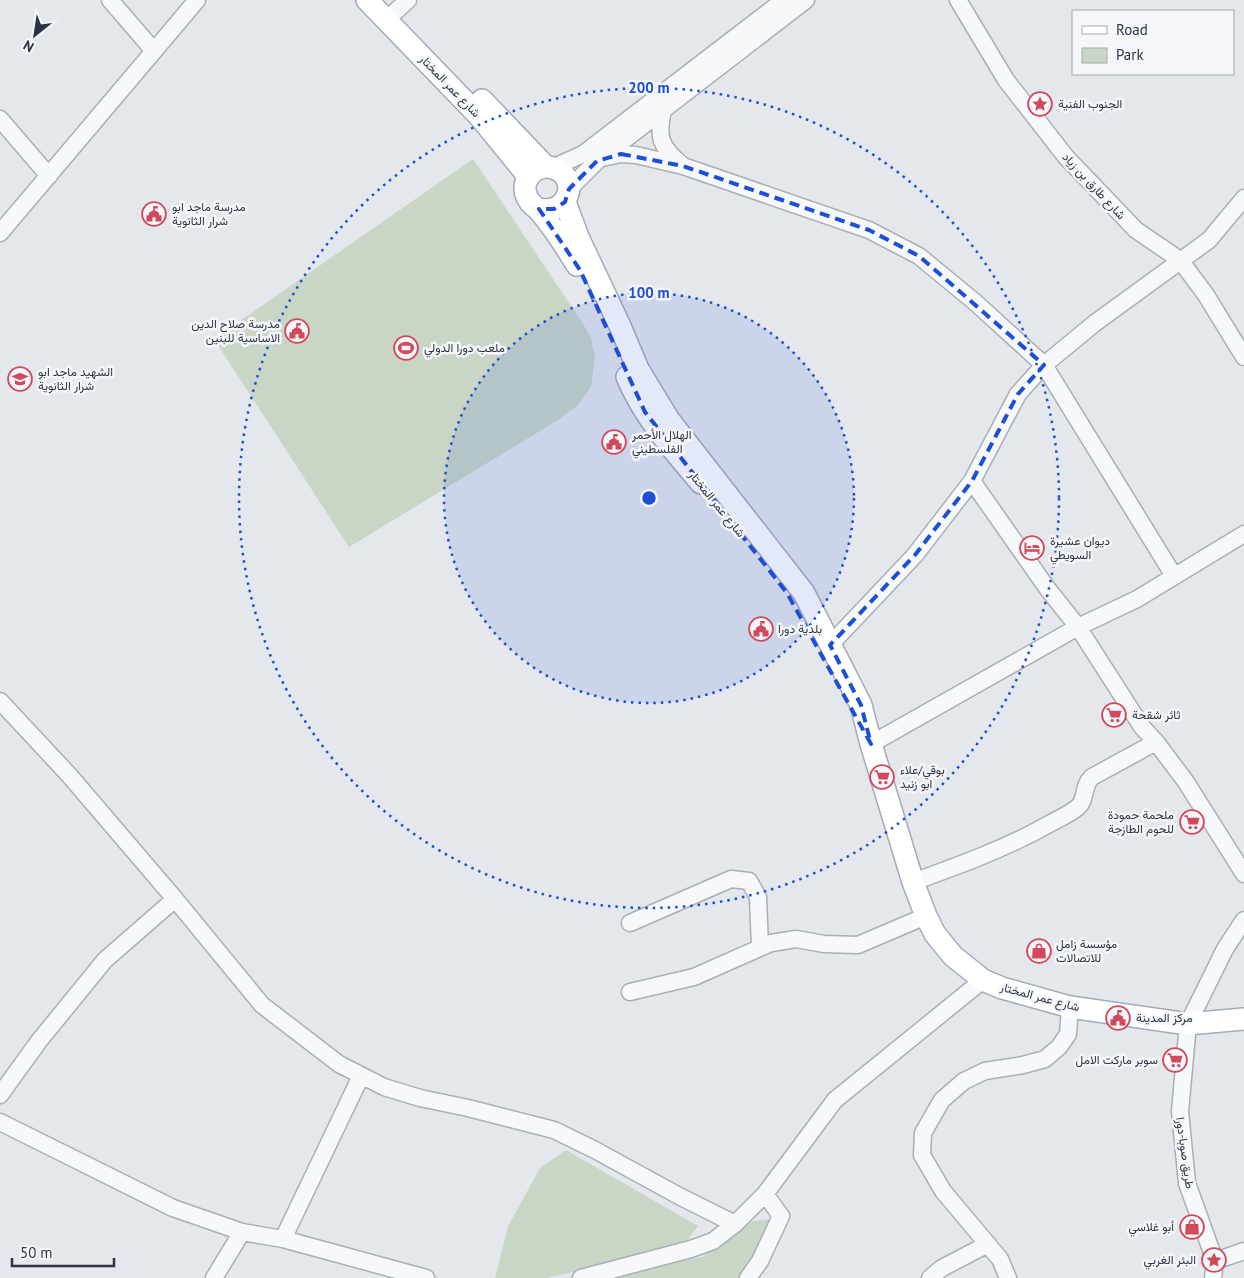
<svg xmlns="http://www.w3.org/2000/svg" width="1244" height="1278" viewBox="0 0 1244 1278" font-family="'PT Sans',Vazirmatn,sans-serif">
  <style>
    .green { fill: #c9d6c5 }
    .lines { fill: none; stroke-linecap: round; stroke-linejoin: round }
    .minor-casing { stroke: #a9aeb7; stroke-width: 19 }
    .major-casing { stroke: #a3abb8; stroke-width: 24 }
    .minor { stroke: #f7f8fa; stroke-width: 16 }
    .major { stroke: #fff; stroke-width: 21 }
    .marked { fill: none; stroke: #1d4ed8; stroke-width: 4; stroke-dasharray: 10 6; stroke-linejoin: round }
    .ring { fill: none; stroke: #1d4ed8; stroke-width: 2.5; stroke-dasharray: 2.5 5 }
    .labels { text-anchor: middle; stroke-width: 5; stroke-linejoin: round; paint-order: stroke }
    .street-label { font-size: 12px; fill: #2b3445; stroke: #f4f6f9 }
    .poi-label { font-size: 12px; fill: #2b3445; stroke: #f4f6f9; text-anchor: start }
    .centre { fill: #1d4ed8; stroke: #f4f6f9; stroke-width: 2.5 }
    .ring-label { font-size: 15px; text-anchor: middle; font-weight: bold; fill: #1d4ed8; stroke: #f4f6f9; stroke-width: 5; stroke-linejoin: round; paint-order: stroke }
  </style>
  <rect width="100%" height="100%" fill="#e4e7ec"/>
  <path class="green" d="M 473,159 L 583,324 L 591,338 L 595,357 L 591,387 L 578,405 L 558,420 L 349,547 L 214,339 Z
    M 566,1150 L 698,1226 L 682,1248 L 547,1278 L 495,1278 L 508,1226 L 540,1168 Z
    M 770,1219 L 770,1229 L 739,1278 L 605,1278 L 702,1257 L 753,1221 Z"/>
  <g class="lines">
    <g class="minor-casing">
      <path id="minor" d="M 110,0 L 154,51
        M 958,0 L 1006,80 L 1066,157 L 1136,230 L 1180,260 L 1206,295 L 1244,357
        M 386,20 L 408,0
        M 663,110 C 657,137 660,147 682,165
        M 0,119 L 49,176
        M 602,158 L 621,154 L 636,155 L 683,166 L 869,230 L 919,256 L 976,303 L 1044,365 L 1174,576
        M 552,168 L 583,154 L 784,0
        M 569,189 L 597,161 L 806,0
        M 0,233 L 197,0
        M 972,481 L 1047,588 L 1078,627 L 1142,727 L 1156,742 L 1186,782 L 1244,874
        M 830,645 L 915,555 L 972,481 L 1018,394 L 1044,365 L 1095,323 L 1209,240 L 1244,198
        M 0,701 L 69,775 L 175,899 L 262,1005 L 339,1064 L 384,1087 L 420,1098 L 468,1108 L 554,1130 L 595,1150 L 679,1196 L 735,1224
        M 871,744 L 1078,627 L 1137,599 L 1244,534
        M 913,882 C 960,865 1007,848 1051,823 C 1060,818 1070,814 1078,807 C 1087,799 1082,786 1092,777 L 1156,742
        M 630,923 L 731,879 L 749,881 L 758,897 L 760,947
        M 630,992 L 694,977 L 771,943 L 796,939 L 824,944 L 858,945 L 926,916
        M 0,1095 L 39,1041 L 105,960 L 175,899
        M 0,1122 L 173,1208 L 242,1232 L 283,1239 L 426,1278
        M 283,1239 L 361,1076
        M 1215,1261 L 1244,1251
        M 214,1278 L 242,1232
        M 581,1278 L 691,1249 L 713,1241 L 735,1224 L 765,1194 L 835,1100 L 983,980
        M 748,1278 L 760,1261 L 781,1216 L 765,1194
        M 930,1278 L 942,1268 L 988,1244
        M 1008,1278 L 1000,1259 L 943,1191 L 922,1155 L 923,1133 L 942,1100 L 964,1081 L 985,1071 L 1023,1065 L 1045,1059 L 1059,1047 L 1068,1034 L 1070,1007
        M 1213,1278 L 1215,1261 L 1187,1183 L 1180,1111 L 1188,1024 L 1225,949 L 1244,920"/>
    </g>
    <g class="major-casing">
      <path id="major" d="M 367,0 L 480,117 L 528,176
        M 482,100 L 546,167
        M 565,202 L 578,237 L 620,326 L 638,369 L 669,420 L 804,593 L 861,705 L 871,744 L 913,882 L 926,916 L 935,934 L 953,956 L 983,980 L 1002,988 L 1070,1007 L 1188,1024 L 1244,1019
        M 539,209 C 569,216 581,177 553,168 C 546,166 538,167 532,173 C 525,179 523,189 527,197 C 530,205 537,207 542,214 C 555,230 566,247 577,265
        M 627,377 C 644,417 673,450 701,483"/>
    </g>
    <use href="#minor" class="minor"/>
    <use href="#major" class="major"/>
  </g>
  <path class="marked" d="M 621,154 L 683,166 L 869,230 L 919,256 L 1044,365 L 1018,394 L 972,481 L 915,555 L 830,645 L 861,705 L 871,744 L 787,593 L 645,412 L 580,270 L 539,209 L 554,209 L 565,202 L 569,189 L 597,161 Z"/>
  <circle cx="649" cy="498" r="205" fill="#1d4ed8" fill-opacity=".12"/>
  <g class="ring">
    <circle cx="649" cy="498" r="205"/>
    <circle cx="649" cy="498" r="410"/>
  </g>
  <defs>
    <g id="sight-ring" transform="scale(1.25)"><circle r="9.5" fill="#f4f6f9" stroke="#d1495b" stroke-width="1.5"/><path d="M0-6L1.8-2.2L6-1.7L2.9 1.2L3.7 5.4L0 3.3L-3.7 5.4L-2.9 1.2L-6-1.7L-1.8-2.2Z" fill="#d1495b"/></g>
    <g id="civic-ring" transform="scale(1.25)"><circle r="9.5" fill="#f4f6f9" stroke="#d1495b" stroke-width="1.5"/><path d="M-.6-6.5H3V-4.5H.6V-3L4-1V1h2V6H-6V1h2V-1L-.6-3ZM-1.2 2.5V6h2.4V2.5Z" fill="#d1495b"/></g>
    <g id="stadium-ring" transform="scale(1.25)"><circle r="9.5" fill="#f4f6f9" stroke="#d1495b" stroke-width="1.5"/><path d="M0-5a6.5 5 0 1 0 0 10a6.5 5 0 1 0 0-10ZM-3.5-1.8h7v3.6h-7Z" fill="#d1495b"/></g>
    <g id="school-ring" transform="scale(1.25)"><circle r="9.5" fill="#f4f6f9" stroke="#d1495b" stroke-width="1.5"/><path d="M0-5L7-2L0 1L-7-2ZM-4 1L0 2.5L4 1V4Q0 6-4 4Z" fill="#d1495b"/></g>
    <g id="hotel-ring" transform="scale(1.25)"><circle r="9.5" fill="#f4f6f9" stroke="#d1495b" stroke-width="1.5"/><path d="M-6-4.5h1.5V1H6V5H4.5V3h-9V5H-6ZM-4 0a1.8 1.8 0 1 1 3.6 0ZM.5 0V-2.5h3Q6-2.5 6 0Z" fill="#d1495b"/></g>
    <g id="supermarket-ring" transform="scale(1.25)"><circle r="9.5" fill="#f4f6f9" stroke="#d1495b" stroke-width="1.5"/><path d="M-6-5.5h2.5l.6 2H6L4.5 2H-2.5L-4.4-4H-6ZM-1.5 3.2a1.3 1.3 0 1 0 .1 0ZM3 3.2a1.3 1.3 0 1 0 .1 0Z" fill="#d1495b"/></g>
    <g id="shop-ring" transform="scale(1.25)"><circle r="9.5" fill="#f4f6f9" stroke="#d1495b" stroke-width="1.5"/><path d="M-5-2.5h2.3a2.7 3.5 0 0 1 5.4 0H5L5.5 6h-11ZM-1.5-2.5h3a1.5 2.3 0 0 0-3 0Z" fill="#d1495b"/></g>
  </defs>
  <g fill-rule="evenodd">
    <use href="#sight-ring" x="1040" y="104"/>
    <use href="#civic-ring" x="154" y="214"/>
    <use href="#civic-ring" x="297" y="331"/>
    <use href="#stadium-ring" x="406" y="348"/>
    <use href="#school-ring" x="20" y="379"/>
    <use href="#civic-ring" x="614" y="442"/>
    <use href="#hotel-ring" x="1032" y="548"/>
    <use href="#civic-ring" x="761" y="629"/>
    <use href="#supermarket-ring" x="1114" y="715"/>
    <use href="#supermarket-ring" x="882" y="777"/>
    <use href="#supermarket-ring" x="1192" y="822"/>
    <use href="#shop-ring" x="1039" y="951"/>
    <use href="#civic-ring" x="1118" y="1018"/>
    <use href="#supermarket-ring" x="1175" y="1060"/>
    <use href="#shop-ring" x="1192" y="1227"/>
    <use href="#sight-ring" x="1214" y="1260"/>
  </g>
  <g class="labels">
    <g class="street-label">
      <text transform="translate(450 86) rotate(46)" y="4">شارع عمر المختار</text>
      <text transform="translate(1094 186) rotate(47)" y="4">شارع طارق بن زياد</text>
      <text transform="translate(717 504) rotate(51)" y="4">شارع عمر المختار</text>
      <text transform="translate(1040 997) rotate(15)" y="4">شارع عمر المختار</text>
      <text transform="translate(1185 1153) rotate(82)" y="4">طريق صوبا-دورا</text>
    </g>
    <g class="poi-label">
      <text x="1058" y="108">الجنوب الفنية</text>
      <text x="172" y="211">مدرسة ماجد ابو<tspan x="172" dy="14">شرار الثانوية</tspan></text>
      <text x="280" y="328" text-anchor="end">مدرسة صلاح الدين<tspan x="280" dy="14">الاساسية للبنين</tspan></text>
      <text x="424" y="352">ملعب دورا الدولي</text>
      <text x="38" y="376">الشهيد ماجد ابو<tspan x="38" dy="14">شرار الثانوية</tspan></text>
      <text x="632" y="439">الهلال الأحمر<tspan x="632" dy="14">الفلسطيني</tspan></text>
      <text x="1050" y="545">ديوان عشيرة<tspan x="1050" dy="14">السويطي</tspan></text>
      <text x="778" y="633">بلدية دورا</text>
      <text x="1132" y="719">ثائر شقحة</text>
      <text x="900" y="774">بوقي/علاء<tspan x="900" dy="14">ابو زنيد</tspan></text>
      <text x="1174" y="819" text-anchor="end">ملحمة حمودة<tspan x="1174" dy="14">للحوم الطازجة</tspan></text>
      <text x="1056" y="948">مؤسسة زامل<tspan x="1056" dy="14">للاتصالات</tspan></text>
      <text x="1136" y="1022">مركز المدينة</text>
      <text x="1158" y="1064" text-anchor="end">سوبر ماركت الامل</text>
      <text x="1174" y="1231" text-anchor="end">أبو غلاسي</text>
      <text x="1196" y="1264" text-anchor="end">البئر الغربي</text>
    </g>
  </g>
  <circle cx="649" cy="498" r="8" class="centre"/>
  <g class="ring-label">
    <text x="649" y="93">200 m</text>
    <text x="649" y="298">100 m</text>
  </g>
  <rect x="1072" y="10" width="162" height="65" fill="#f4f6f9" stroke="#a4a8b1"/>
  <rect x="1082" y="26" width="25" height="8" fill="#ffffff" stroke="#a4a8b1"/>
  <text x="1116" y="35" font-size="15" fill="#2b3445">Road</text>
  <rect x="1082" y="48" width="25" height="15" fill="#c9d6c5" stroke="#a4a8b1"/>
  <text x="1116" y="60" font-size="15" fill="#2b3445">Park</text>
  <g transform="translate(35 35) rotate(210)" stroke="#f4f6f9" stroke-width="4" paint-order="stroke">
  <path d="M0-4L9 19L0 12L-9 19Z" fill="#2b3445"/>
  <text y="-8" font-size="14" font-weight="bold" text-anchor="middle" fill="#2b3445">N</text>
  </g>
  <path d="M12 1258v8h102v-8" fill="none" stroke="#2b3445" stroke-width="2.5"/>
  <text x="20" y="1258" font-size="15" fill="#2b3445" stroke="#f4f6f9" stroke-width="4" paint-order="stroke">50 m</text>
</svg>
